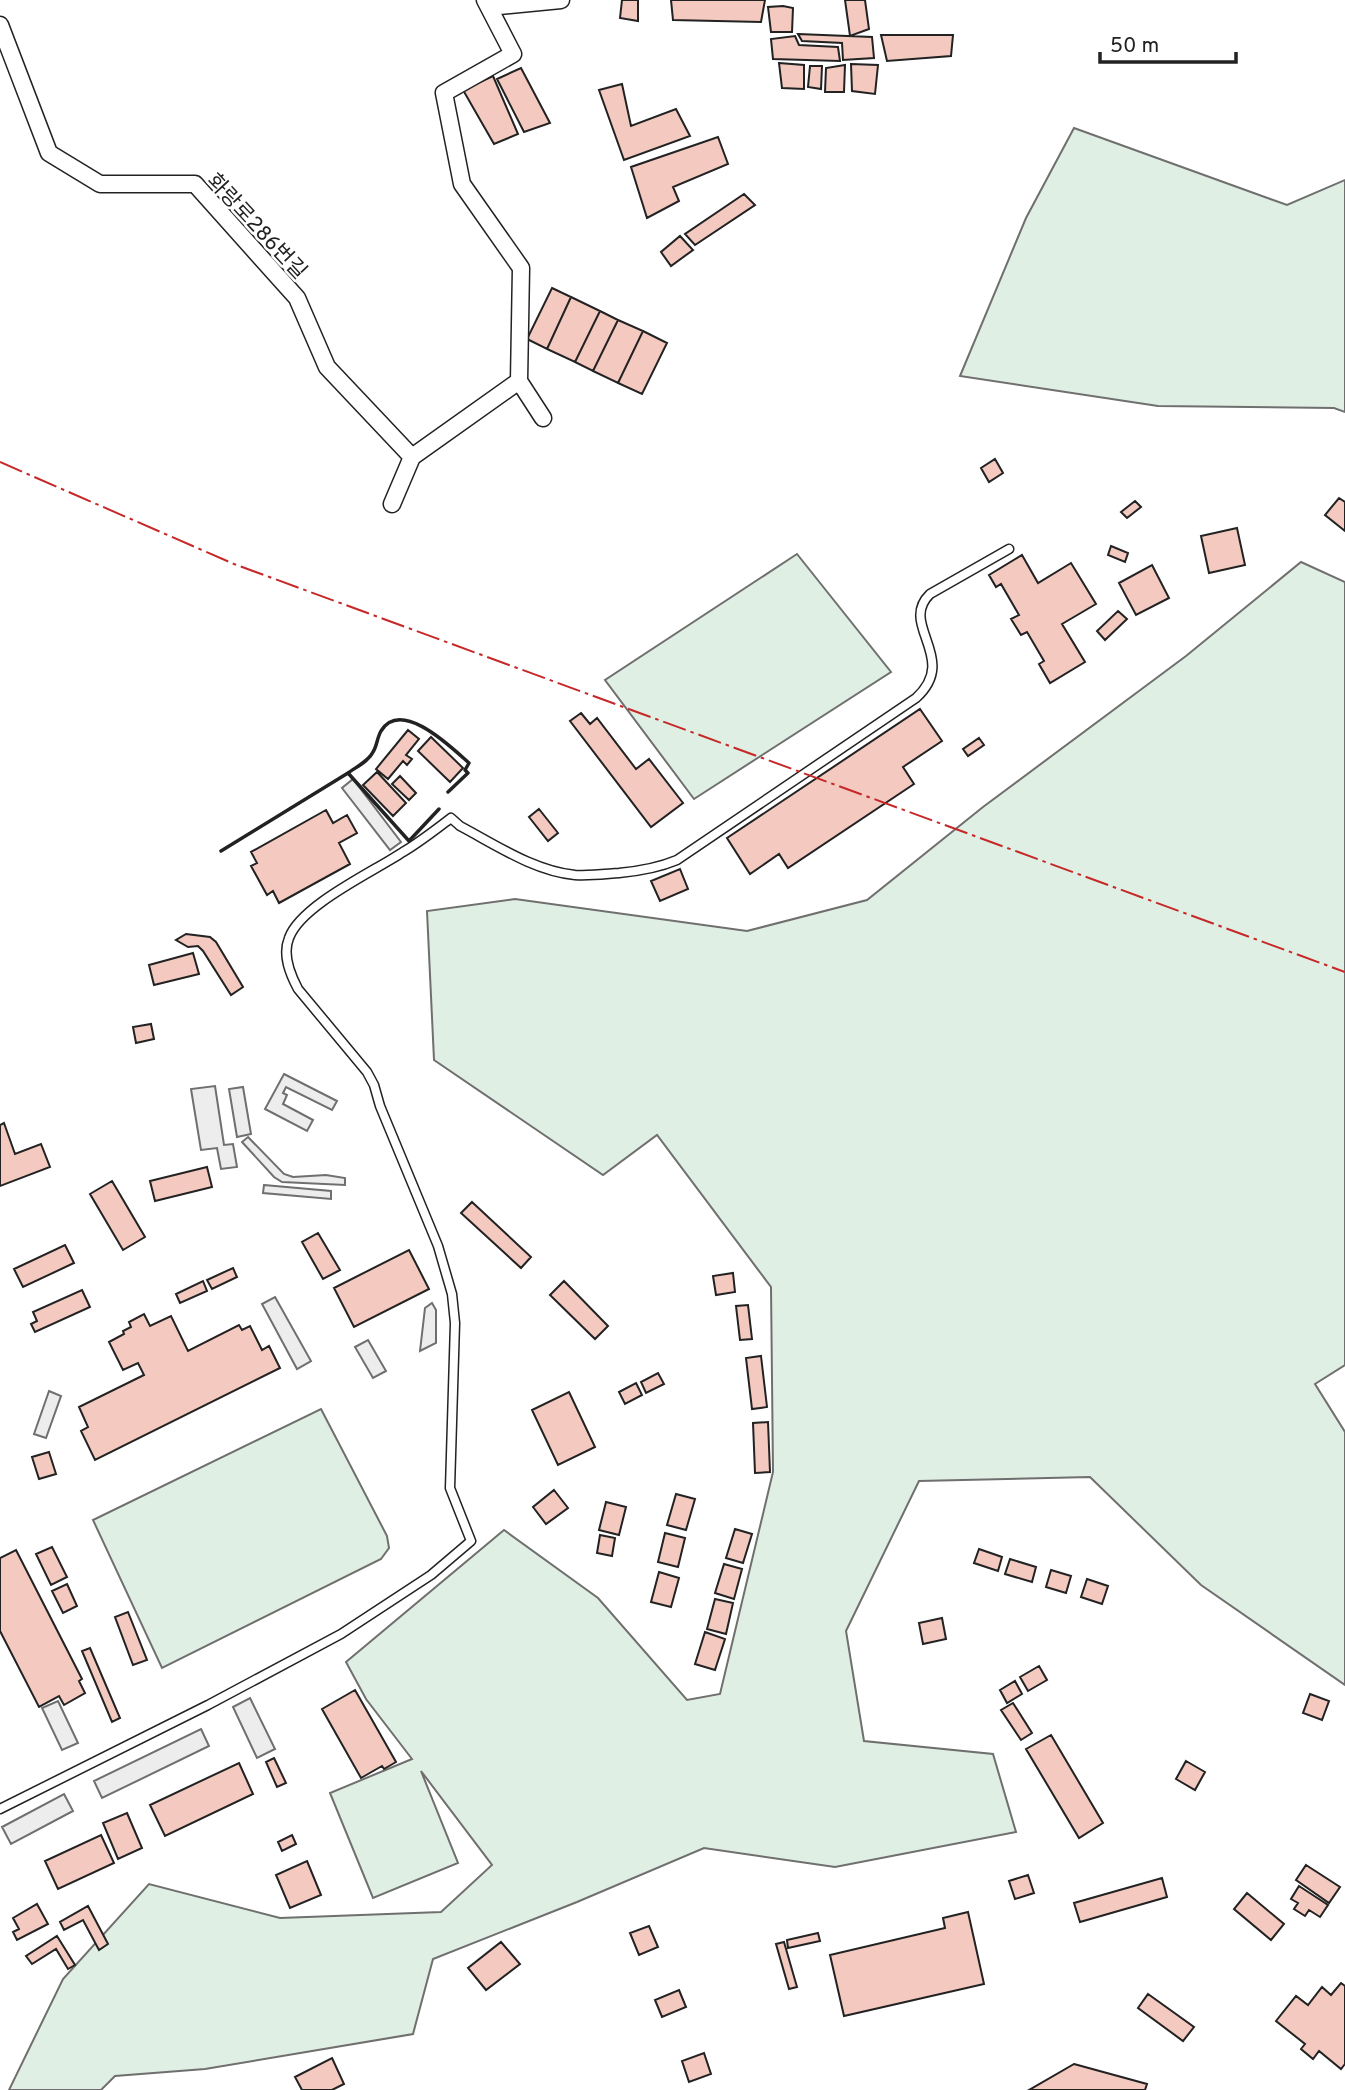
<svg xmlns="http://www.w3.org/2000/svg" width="1345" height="2090" viewBox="0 0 1345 2090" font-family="Overpass,'Noto Sans KR',sans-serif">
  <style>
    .green { fill: #e0efe3; stroke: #6f6f6f; stroke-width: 2 }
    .parking { fill: #ededed; stroke: #6f6f6f; stroke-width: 2 }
    .building { fill: #f3c9c0; stroke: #222; stroke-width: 2 }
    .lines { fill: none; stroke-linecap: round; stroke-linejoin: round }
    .lane-casing { stroke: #222; stroke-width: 11 }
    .street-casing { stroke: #222; stroke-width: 19 }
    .lane { stroke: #fff; stroke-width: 8 }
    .street { stroke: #fff; stroke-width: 16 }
    .wall { stroke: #222; stroke-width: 3.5 }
    .power { stroke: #c62828; stroke-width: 2; stroke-dasharray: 24 5 3.5 5; stroke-linecap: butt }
    .labels { text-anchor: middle; stroke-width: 5; stroke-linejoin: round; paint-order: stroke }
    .street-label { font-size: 21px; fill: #222; stroke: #fff }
  </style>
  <rect width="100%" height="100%" fill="#fff"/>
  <path class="green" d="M 1074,128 L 1287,205 L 1345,180 L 1345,412 L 1334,408 L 1158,406 L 960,376 L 1026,218 Z
    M 797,554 L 891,672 L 694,799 L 605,680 Z
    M 1301,562 L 1345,582 L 1345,1365 L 1315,1384 L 1345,1432 L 1345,1685 L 1201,1585 L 1090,1477 L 919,1481 L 846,1631 L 864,1741 L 993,1754 L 1016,1832 L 835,1867 L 704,1848 L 577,1902 L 433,1959 L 413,2034 L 205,2069 L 115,2076 L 101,2090 L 9,2090 L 63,1979 L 149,1884 L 280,1918 L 441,1912 L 492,1865 L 421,1771 L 458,1863 L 373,1898 L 330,1793 L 412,1759 L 366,1699 L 346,1662 L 504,1530 L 598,1598 L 687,1700 L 720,1694 L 773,1472 L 771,1287 L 657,1135 L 603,1175 L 434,1060 L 427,911 L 515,899 L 747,931 L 867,900 L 983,807 L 1186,656 Z
    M 321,1409 L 387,1536 L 389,1548 L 381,1559 L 162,1668 L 93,1520 Z"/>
  <path class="parking" d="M 353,779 L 401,842 L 390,850 L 342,788 Z
    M 284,1074 L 337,1101 L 332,1110 L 286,1087 L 283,1093 L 287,1095 L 283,1104 L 313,1120 L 307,1131 L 265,1109 Z
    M 215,1086 L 224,1145 L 233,1144 L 237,1167 L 221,1169 L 217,1148 L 201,1150 L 191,1089 Z
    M 243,1087 L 251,1134 L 237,1137 L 229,1089 Z
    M 248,1137 L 284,1174 L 293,1177 L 326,1175 L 345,1178 L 345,1185 L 282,1182 L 274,1177 L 242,1142 Z
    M 264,1185 L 331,1191 L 331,1199 L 263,1193 Z
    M 275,1297 L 311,1361 L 297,1369 L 262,1304 Z
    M 432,1303 L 436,1310 L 436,1343 L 420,1351 L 425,1308 Z
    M 368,1340 L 386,1371 L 373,1378 L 355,1347 Z
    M 49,1391 L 61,1396 L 46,1438 L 34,1434 Z
    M 250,1698 L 275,1749 L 257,1758 L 233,1707 Z
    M 58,1701 L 78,1743 L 62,1750 L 42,1708 Z
    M 201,1729 L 209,1746 L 102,1798 L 94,1781 Z
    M 64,1794 L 73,1811 L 11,1844 L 2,1827 Z"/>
  <path class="building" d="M 622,0 L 638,0 L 638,21 L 620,18 Z
    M 671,0 L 765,0 L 761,22 L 673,20 Z
    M 845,0 L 865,0 L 869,29 L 850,36 Z
    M 783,6 L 793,8 L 792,32 L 771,32 L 768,7 Z
    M 798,34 L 872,37 L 874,58 L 843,60 L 842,43 L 802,41 Z
    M 881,35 L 953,35 L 951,56 L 887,61 Z
    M 795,36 L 799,45 L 838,47 L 840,61 L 773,59 L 771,39 Z
    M 779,63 L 804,65 L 804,89 L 782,88 Z
    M 851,64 L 878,65 L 875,94 L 852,91 Z
    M 845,65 L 844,92 L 825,92 L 826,68 Z
    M 810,66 L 822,66 L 821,89 L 808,87 Z
    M 521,68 L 550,123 L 524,132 L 497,79 Z
    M 493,76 L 518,134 L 494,144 L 463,90 Z
    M 622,84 L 631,126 L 676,109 L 690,136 L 624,160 L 599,90 Z
    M 718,137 L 728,164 L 673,187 L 679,201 L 647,218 L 631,167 Z
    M 744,194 L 755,205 L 695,245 L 685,234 Z
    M 680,236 L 693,250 L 671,266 L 661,252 Z
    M 552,288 L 571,297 L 547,349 L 527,339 Z
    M 571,297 L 600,311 L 575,362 L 547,349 Z
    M 600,311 L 618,320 L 593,371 L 575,362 Z
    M 618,320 L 643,331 L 618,383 L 593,371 Z
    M 643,331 L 667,343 L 642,394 L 618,383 Z
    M 995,459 L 1003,473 L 989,482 L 981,468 Z
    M 1339,498 L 1345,502 L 1345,531 L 1325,515 Z
    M 1135,501 L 1141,507 L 1127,518 L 1121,512 Z
    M 1237,528 L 1245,565 L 1209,573 L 1201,536 Z
    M 1111,546 L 1128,553 L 1125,562 L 1108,555 Z
    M 1022,555 L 1038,583 L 1071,563 L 1096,604 L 1062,624 L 1085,662 L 1050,683 L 1039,664 L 1044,661 L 1027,632 L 1021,635 L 1011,619 L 1019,615 L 1001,584 L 996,587 L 989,575 Z
    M 1152,565 L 1169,598 L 1136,615 L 1119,583 Z
    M 1118,611 L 1127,619 L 1105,640 L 1097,631 Z
    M 920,709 L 942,741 L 903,767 L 914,784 L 788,868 L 779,854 L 750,874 L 727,838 Z
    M 581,713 L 590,724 L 597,718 L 636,769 L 649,759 L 683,803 L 651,827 L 570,721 Z
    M 408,730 L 419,739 L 406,755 L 412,759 L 407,765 L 403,761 L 388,779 L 376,769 Z
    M 431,737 L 463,768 L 450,782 L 418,751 Z
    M 979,738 L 984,745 L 968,756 L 963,749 Z
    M 377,772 L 406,803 L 393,816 L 363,785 Z
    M 400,776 L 416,793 L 409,800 L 392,784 Z
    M 539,809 L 558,833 L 548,841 L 529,817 Z
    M 326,810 L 333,823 L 347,815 L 357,833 L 339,843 L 350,864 L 279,903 L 273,891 L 267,895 L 251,866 L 257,863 L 251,852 Z
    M 680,869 L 688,889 L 660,901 L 651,881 Z
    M 186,934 L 210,937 L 216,942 L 243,987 L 231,995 L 203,951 L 198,946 L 188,947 L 176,940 Z
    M 193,953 L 199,974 L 154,985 L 149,965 Z
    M 151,1024 L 154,1039 L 136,1043 L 133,1027 Z
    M 4,1123 L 15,1154 L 41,1144 L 50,1167 L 0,1186 L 0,1125 Z
    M 207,1167 L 212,1187 L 155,1201 L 150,1181 Z
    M 112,1181 L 145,1237 L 123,1250 L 90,1194 Z
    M 472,1202 L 531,1257 L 521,1268 L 461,1213 Z
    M 318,1233 L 340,1270 L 323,1279 L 302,1242 Z
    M 65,1245 L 74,1263 L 23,1287 L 14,1269 Z
    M 409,1250 L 429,1289 L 354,1327 L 334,1288 Z
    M 233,1268 L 237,1277 L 212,1289 L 207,1280 Z
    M 733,1273 L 735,1292 L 716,1295 L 713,1276 Z
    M 203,1281 L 207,1291 L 180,1303 L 176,1294 Z
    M 564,1281 L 608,1326 L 595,1339 L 550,1295 Z
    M 82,1290 L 90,1307 L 35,1332 L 31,1324 L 37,1321 L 33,1312 Z
    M 748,1305 L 752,1339 L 740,1340 L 736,1306 Z
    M 144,1314 L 150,1326 L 171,1316 L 188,1351 L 239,1325 L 242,1330 L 250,1326 L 262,1350 L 269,1346 L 280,1368 L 95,1460 L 81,1431 L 88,1427 L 79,1407 L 144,1375 L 138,1363 L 123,1370 L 109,1342 L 124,1334 L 123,1331 L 131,1327 L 129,1322 Z
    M 761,1356 L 767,1407 L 752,1409 L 746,1358 Z
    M 658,1373 L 664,1384 L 646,1393 L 641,1382 Z
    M 636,1383 L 642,1395 L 625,1404 L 619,1392 Z
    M 569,1392 L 595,1447 L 558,1465 L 532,1410 Z
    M 768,1422 L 770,1472 L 755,1473 L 753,1423 Z
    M 49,1452 L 56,1474 L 39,1479 L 32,1457 Z
    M 554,1490 L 568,1508 L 546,1524 L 533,1507 Z
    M 676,1494 L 695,1499 L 686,1530 L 667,1525 Z
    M 606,1502 L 626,1507 L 619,1535 L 599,1530 Z
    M 735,1529 L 752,1534 L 743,1563 L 726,1558 Z
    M 665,1533 L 685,1538 L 678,1567 L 658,1562 Z
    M 600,1535 L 615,1538 L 612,1556 L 597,1553 Z
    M 52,1547 L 67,1577 L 51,1585 L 36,1554 Z
    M 979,1549 L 1002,1557 L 998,1571 L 974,1563 Z
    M 16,1550 L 82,1679 L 79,1681 L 85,1693 L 64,1705 L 59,1696 L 39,1707 L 0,1631 L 0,1558 Z
    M 1010,1559 L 1036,1567 L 1032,1582 L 1005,1574 Z
    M 724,1564 L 742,1569 L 734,1599 L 715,1593 Z
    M 1051,1570 L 1071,1576 L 1066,1593 L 1046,1587 Z
    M 659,1572 L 679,1578 L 671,1607 L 651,1602 Z
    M 1087,1579 L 1108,1586 L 1102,1604 L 1081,1597 Z
    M 67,1584 L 77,1606 L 63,1613 L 52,1591 Z
    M 715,1599 L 733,1603 L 726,1634 L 707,1629 Z
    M 128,1612 L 147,1660 L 133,1665 L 115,1617 Z
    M 942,1618 L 946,1639 L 923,1644 L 919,1623 Z
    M 705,1632 L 725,1639 L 715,1670 L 695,1664 Z
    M 90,1648 L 120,1718 L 112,1722 L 82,1651 Z
    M 1039,1666 L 1047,1680 L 1028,1691 L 1020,1677 Z
    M 1015,1681 L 1022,1694 L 1007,1703 L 1000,1690 Z
    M 355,1690 L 396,1762 L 384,1769 L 382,1766 L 361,1778 L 322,1709 Z
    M 1310,1694 L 1329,1701 L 1322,1720 L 1303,1713 Z
    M 1013,1703 L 1032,1733 L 1021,1740 L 1001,1710 Z
    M 1051,1735 L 1103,1823 L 1079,1838 L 1026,1749 Z
    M 274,1758 L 286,1783 L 277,1787 L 266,1762 Z
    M 1186,1761 L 1205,1772 L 1195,1790 L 1176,1779 Z
    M 239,1763 L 253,1794 L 165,1836 L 150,1805 Z
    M 127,1813 L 142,1848 L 118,1859 L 103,1823 Z
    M 101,1835 L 114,1863 L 58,1889 L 45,1861 Z
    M 292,1835 L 296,1844 L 282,1851 L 278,1842 Z
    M 307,1861 L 321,1895 L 290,1908 L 276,1875 Z
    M 1306,1865 L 1340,1887 L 1329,1903 L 1296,1880 Z
    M 1028,1875 L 1034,1893 L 1015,1899 L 1009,1881 Z
    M 1162,1878 L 1167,1897 L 1080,1922 L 1074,1903 Z
    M 1299,1886 L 1328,1905 L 1320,1917 L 1309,1910 L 1305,1916 L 1294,1909 L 1298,1903 L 1291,1899 Z
    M 1247,1893 L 1284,1924 L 1271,1940 L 1234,1909 Z
    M 37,1904 L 48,1924 L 17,1940 L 13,1932 L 19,1929 L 13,1918 Z
    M 88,1906 L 108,1944 L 99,1950 L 83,1920 L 64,1930 L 60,1922 Z
    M 968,1912 L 984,1984 L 844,2016 L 830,1955 L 945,1928 L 943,1918 Z
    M 649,1926 L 658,1947 L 639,1955 L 630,1933 Z
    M 818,1933 L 820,1941 L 788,1948 L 787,1940 Z
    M 57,1936 L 75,1965 L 68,1969 L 56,1949 L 32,1964 L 26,1956 Z
    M 501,1942 L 520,1964 L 486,1990 L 468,1968 Z
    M 784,1942 L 797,1987 L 789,1989 L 776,1944 Z
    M 1341,1983 L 1345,1986 L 1345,2064 L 1341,2069 L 1319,2051 L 1313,2059 L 1301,2049 L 1305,2044 L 1276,2021 L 1296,1996 L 1308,2005 L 1322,1987 L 1331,1995 Z
    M 679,1990 L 686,2007 L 662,2017 L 655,2000 Z
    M 1148,1994 L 1194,2027 L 1183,2041 L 1138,2008 Z
    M 704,2053 L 711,2074 L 689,2082 L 682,2061 Z
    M 332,2058 L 344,2084 L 332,2090 L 302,2090 L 295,2077 Z
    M 1074,2064 L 1147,2084 L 1145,2090 L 1029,2090 Z"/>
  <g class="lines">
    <g class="lane-casing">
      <path id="lane" d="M 0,1809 L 208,1705 L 341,1634 L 431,1575 L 471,1541 L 450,1488 L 455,1323 L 452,1294 L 438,1246 L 380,1106 L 374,1085 L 367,1072 L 298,989 C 290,974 282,955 289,938 C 301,905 373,872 403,852 C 420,842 435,830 451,818 L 460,826 C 496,845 534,871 575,875 C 589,876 605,874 619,873 C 640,871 658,868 677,860 L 916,698 C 960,658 898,625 930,594 L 1009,549"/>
    </g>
    <g class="street-casing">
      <path id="street" d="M 489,7 L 561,0
        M 0,25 L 49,153 L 100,184 L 195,184 L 297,298 L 327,367 L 412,457 L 519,381 L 521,268 L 462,184 L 444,93 L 513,54 L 485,0
        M 519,381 L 543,418
        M 392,504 L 412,457"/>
    </g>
    <use href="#lane" class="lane"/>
    <use href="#street" class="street"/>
    <path class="wall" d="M 348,773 C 356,767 369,761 373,752 C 377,746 377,738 381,731 C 401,698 451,747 469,763 L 465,770 L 468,773 L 448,792
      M 221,851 L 348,773 L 409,841 L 439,809"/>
    <path class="power" d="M 0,462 L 234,564 L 1345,972"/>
  </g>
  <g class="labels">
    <g class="street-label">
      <text transform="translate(257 226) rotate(47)" y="7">화랑로286번길</text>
    </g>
  </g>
  <path d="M1100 52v10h136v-10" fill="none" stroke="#222222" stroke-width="3.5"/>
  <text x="1110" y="52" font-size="21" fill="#222222" stroke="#ffffff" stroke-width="5" paint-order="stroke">50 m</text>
</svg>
